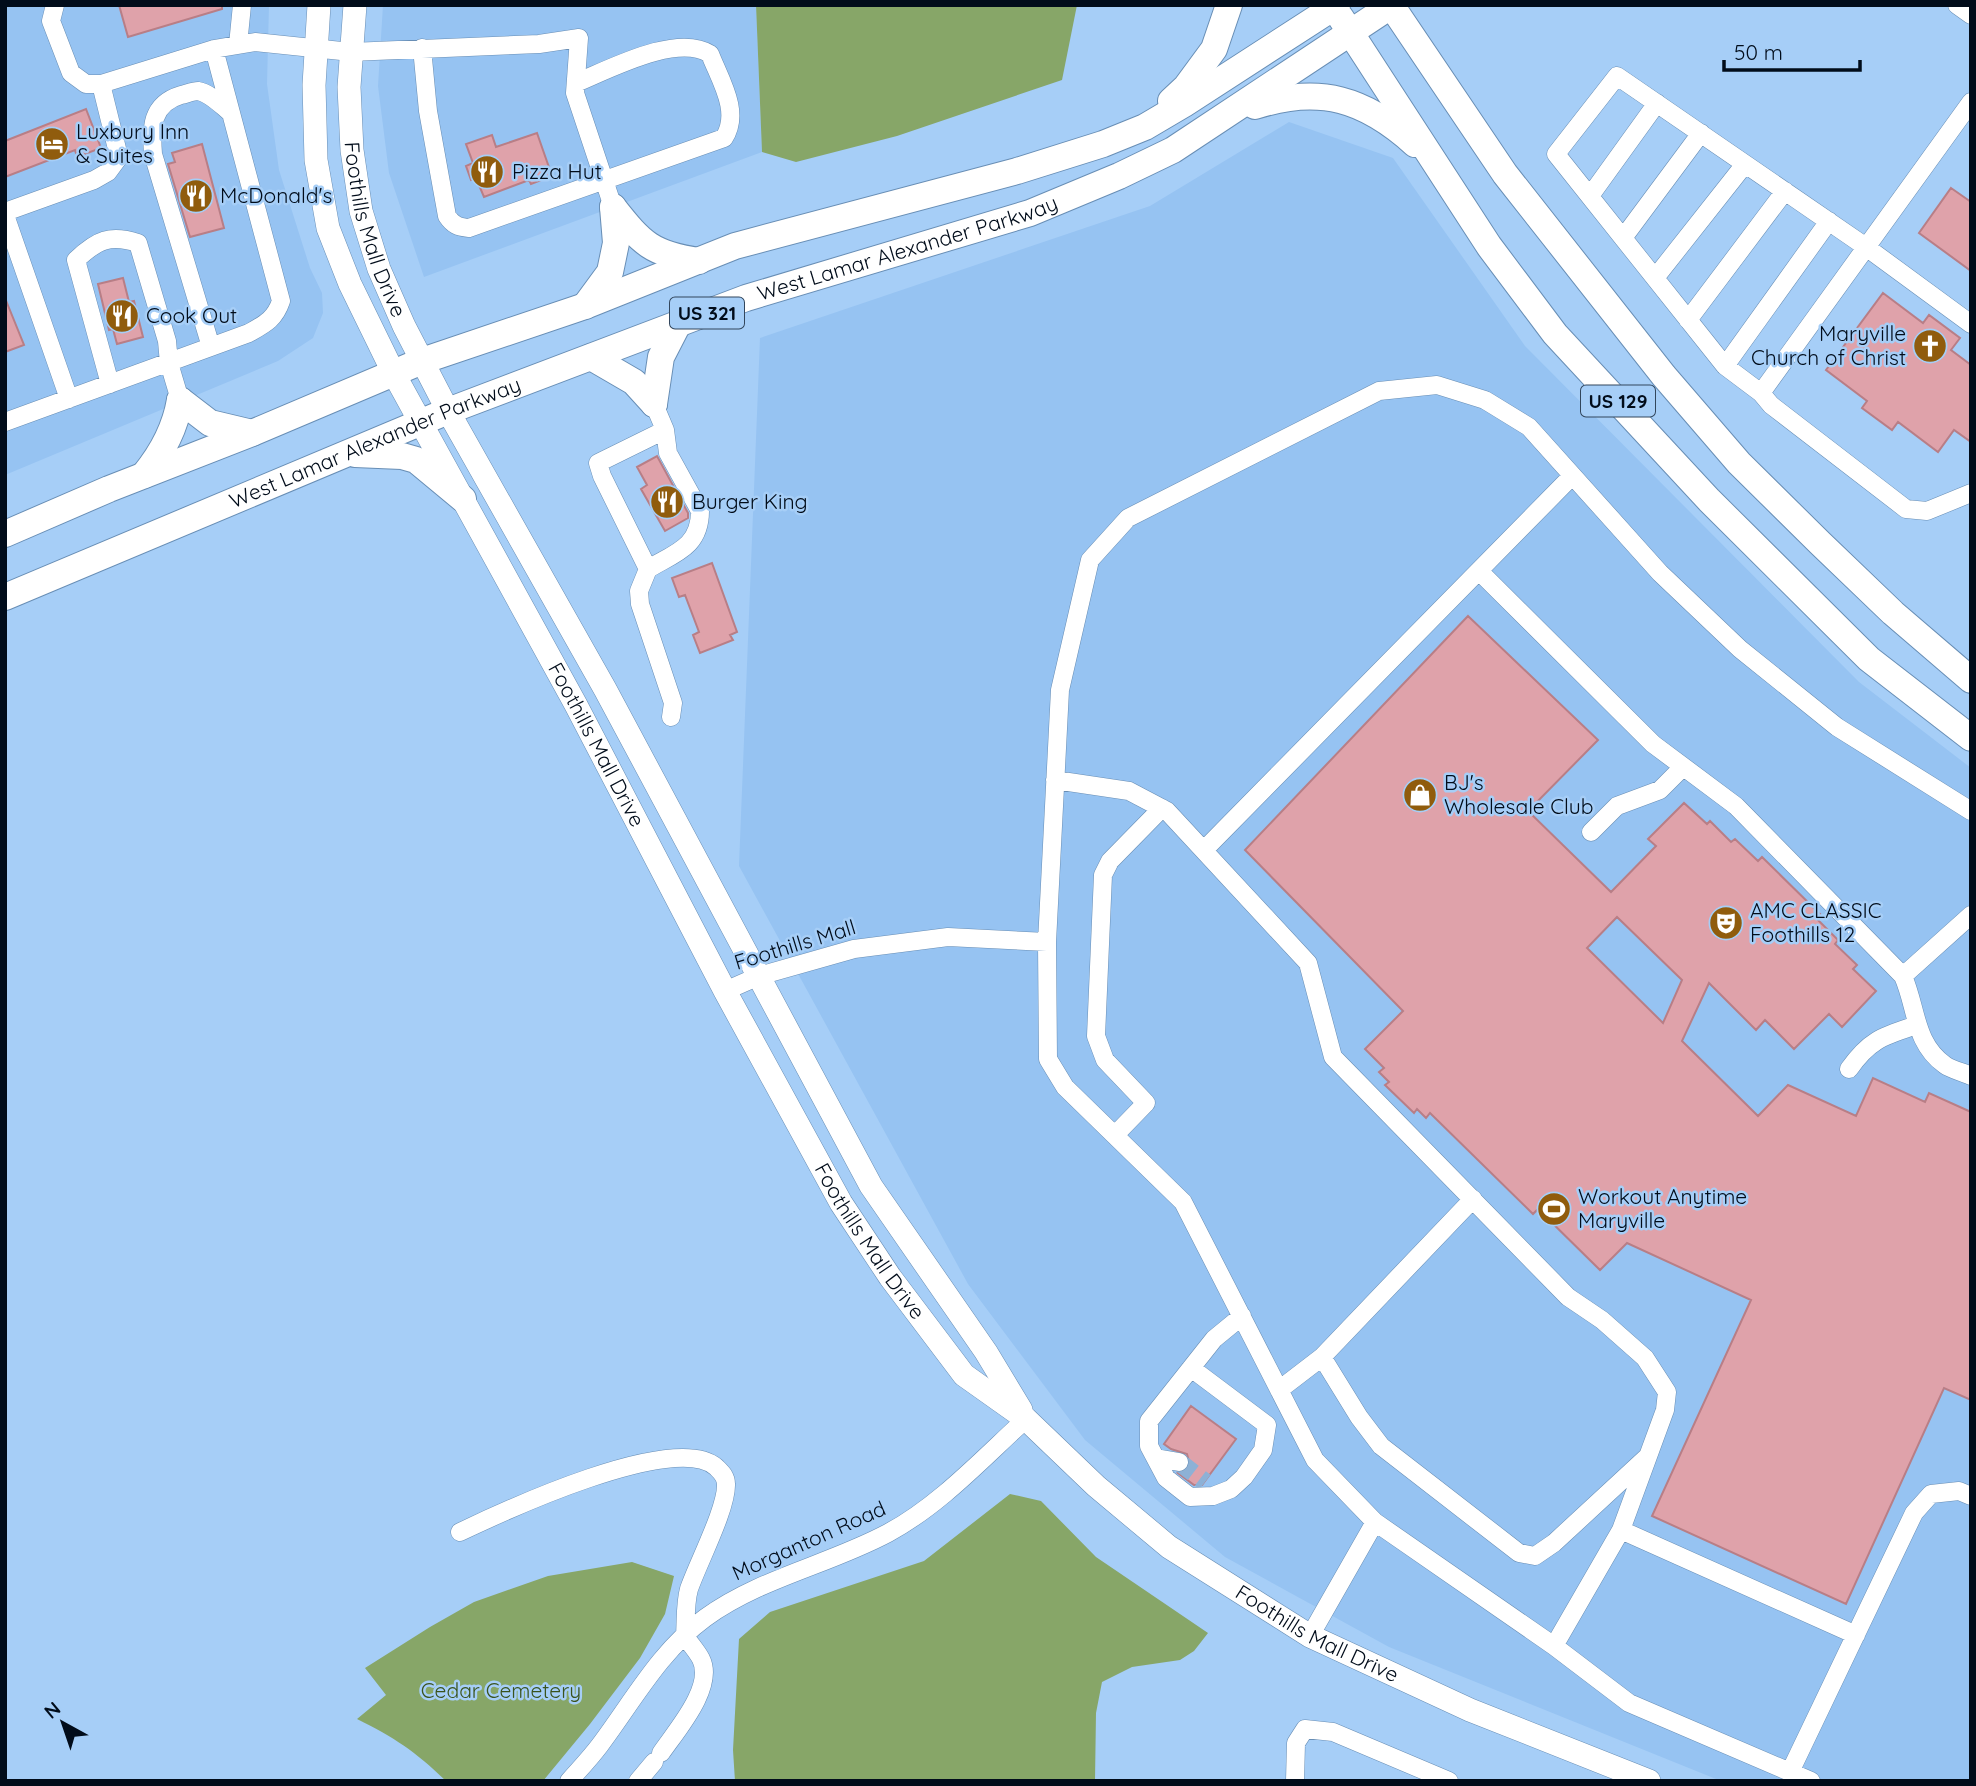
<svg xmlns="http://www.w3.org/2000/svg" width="1976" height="1786" viewBox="0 0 1976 1786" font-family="Quicksand,sans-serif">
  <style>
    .built { fill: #96c3f2 }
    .green { fill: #87a668 }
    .building { fill: #dfa2aa; stroke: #b87e86; stroke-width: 2; fill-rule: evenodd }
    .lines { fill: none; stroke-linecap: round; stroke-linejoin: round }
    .minor-tunnel { stroke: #8db1d6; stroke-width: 18; stroke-dasharray: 18 9; stroke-linecap: butt }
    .minor-casing { stroke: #688eb5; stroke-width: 19 }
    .major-casing { stroke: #688eb5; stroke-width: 24 }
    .highway-casing { stroke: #688eb5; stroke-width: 28 }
    .minor { stroke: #fff; stroke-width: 18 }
    .major { stroke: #fff; stroke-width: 23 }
    .highway { stroke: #fff; stroke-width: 26 }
    .labels { text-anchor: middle; stroke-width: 5; stroke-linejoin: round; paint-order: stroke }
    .shield { fill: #a6cef7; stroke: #32465c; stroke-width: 2 }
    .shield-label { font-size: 19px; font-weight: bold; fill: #010c1a }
    .poi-label { font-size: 21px; fill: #010c1a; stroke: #a6cef7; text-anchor: start }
    .street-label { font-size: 21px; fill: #010c1a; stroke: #a6cef7 }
    .park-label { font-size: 21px; fill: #3a531c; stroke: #a6cef7 }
  </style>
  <rect width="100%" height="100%" fill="#a6cef7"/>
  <path class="built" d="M 5,5 L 269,5 L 267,84 L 279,170 L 310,268 L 322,293 L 323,313 L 313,338 L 278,361 L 5,475 Z
    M 383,5 L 756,5 L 762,152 L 424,277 L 389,173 L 378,86 Z
    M 1289,122 L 1393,158 L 1525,346 L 1859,682 L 1971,768 L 1971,1781 L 1721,1781 L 1389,1647 L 1225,1557 L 1085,1440 L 968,1284 L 739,866 L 760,338 L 1150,206 Z"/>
  <path class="green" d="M 756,5 L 1077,5 L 1062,80 L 897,136 L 796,162 L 762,152 Z
    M 1010,1494 L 1041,1501 L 1096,1557 L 1208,1633 L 1194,1651 L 1180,1660 L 1132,1667 L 1102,1682 L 1096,1713 L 1095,1781 L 735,1781 L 733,1750 L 739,1639 L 770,1612 L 924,1561 Z
    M 632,1562 L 674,1576 L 665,1614 L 640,1658 L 590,1724 L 543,1781 L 446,1781 C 415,1751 395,1738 357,1719 L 386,1695 L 365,1668 L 430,1627 L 474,1602 L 548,1576 Z"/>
  <path class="building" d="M 119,5 L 222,5 L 222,9 L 128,37 Z
    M 86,109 L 101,148 L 77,157 L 75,150 L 5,177 L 5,141 Z
    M 537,133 L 552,176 L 531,184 L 529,180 L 484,197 L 476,178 L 471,180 L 466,166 L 473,163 L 466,144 L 492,135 L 496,147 Z
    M 202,144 L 224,228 L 190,237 L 168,164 L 175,162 L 172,153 Z
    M 1951,188 L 1971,202 L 1971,271 L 1919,233 Z
    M 123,278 L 129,302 L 134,301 L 143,337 L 117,344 L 113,329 L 109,330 L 98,284 Z
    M 1883,293 L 1923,323 L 1929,315 L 1960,338 L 1951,350 L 1971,365 L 1971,442 L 1954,430 L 1938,452 L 1898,422 L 1892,430 L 1862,408 L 1867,401 L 1826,370 Z
    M 5,298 L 24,345 L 5,352 Z
    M 657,456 L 688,513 L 688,518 L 665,531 L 641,489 L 647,485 L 637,467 Z
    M 712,563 L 737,632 L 730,635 L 733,640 L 700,653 L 693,635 L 699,632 L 685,595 L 679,597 L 672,578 Z
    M 1468,616 L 1598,740 L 1528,811 L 1611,892 L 1656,846 L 1648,839 L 1684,803 L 1707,824 L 1710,821 L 1731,842 L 1735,839 L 1758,861 L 1762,857 L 1820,914 L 1816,918 L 1838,940 L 1835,944 L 1857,965 L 1853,969 L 1876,991 L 1842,1027 L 1829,1014 L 1794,1049 L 1765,1020 L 1756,1030 L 1709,983 L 1682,1041 L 1758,1116 L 1788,1085 L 1856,1116 L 1873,1078 L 1925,1102 L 1929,1093 L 1971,1112 L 1971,1400 L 1944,1388 L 1846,1604 L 1652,1516 L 1751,1300 L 1627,1243 L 1600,1270 L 1538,1209 L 1533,1214 L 1430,1113 L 1426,1118 L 1417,1109 L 1414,1113 L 1385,1085 L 1389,1082 L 1379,1072 L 1384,1068 L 1365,1049 L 1403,1011 L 1245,850 ZM 1617,917 L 1682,980 L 1663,1023 L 1587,948 Z
    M 1191,1406 L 1236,1439 L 1202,1485 L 1194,1485 L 1178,1473 L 1187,1470 L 1190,1465 L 1187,1454 L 1171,1449 L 1164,1444 Z"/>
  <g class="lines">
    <path class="minor-tunnel" d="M 1179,1462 L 1205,1482"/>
    <g class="minor-casing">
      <path id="minor" d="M 55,5 L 51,21 L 71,73 L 86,84 L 101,84 L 214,49 L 255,42 L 351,52 L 539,44 L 579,38 L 575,93 L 613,207
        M 1957,5 L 1971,15
        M 238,45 L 242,5
        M 422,48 L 428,111 L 447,216 C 453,225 458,227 469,228 L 724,138 C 741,112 720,80 710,54 C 677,33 610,69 576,83
        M 1971,102 L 1761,393 L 1771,405 L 1906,509 L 1927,511 L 1971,493
        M 1590,196 L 1657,103
        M 5,212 L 94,180 L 108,172 L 119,157 L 101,84
        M 5,215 L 69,399
        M 1623,238 L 1701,133
        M 1655,278 L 1745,164
        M 1688,320 L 1785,191
        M 211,347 L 153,154 C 151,128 151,104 181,95 C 186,94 193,91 198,91 C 210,93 222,106 231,113
        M 1725,366 L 1829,221
        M 110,384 L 76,260 C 97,240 110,234 138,243 L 167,341 L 169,363 L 180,400
        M 1761,393 L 1725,366 L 1556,154 L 1617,76 L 1866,247 L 1971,324
        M 654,404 L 665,430 L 598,463 L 602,476 L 648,569 L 639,591 L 640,604 L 673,703 L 671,717
        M 5,422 L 249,333 C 265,324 275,319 281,301 L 214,49
        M 648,569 C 675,553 700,547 700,511 L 668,453 L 665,430
        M 1479,571 L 1653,744 L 1736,806 L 1903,976 C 1917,1008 1914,1043 1945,1065 C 1952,1070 1963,1072 1971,1076
        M 1055,780 L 1129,791 L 1167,811 L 1308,963 L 1333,1057 L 1568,1297 L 1602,1320 L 1645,1358 L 1667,1392 L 1665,1410 L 1621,1530 L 1554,1646
        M 1591,832 L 1617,806 L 1660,790 L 1683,767
        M 1204,850 L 1572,476
        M 1903,976 L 1971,915
        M 725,991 L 759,976 L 854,949 L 948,937 L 1047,942
        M 1849,1069 C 1870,1039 1884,1036 1917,1025
        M 1115,1135 L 1146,1103 L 1105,1060 L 1096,1036 L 1103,875 L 1110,861 L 1162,808
        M 1242,1316 L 1214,1339 L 1149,1421 L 1149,1446 L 1166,1478 L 1190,1497 L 1213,1496 L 1231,1489 L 1244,1477 L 1263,1450 L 1267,1425
        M 1322,1357 L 1359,1417 L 1381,1446 L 1519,1553 L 1535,1556 L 1554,1543 L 1647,1457
        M 1191,1368 L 1267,1425
        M 1279,1390 L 1322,1357 L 1473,1199
        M 1156,1458 L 1179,1462
        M 1621,1530 L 1856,1635
        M 460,1532 C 504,1511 675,1431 716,1467 C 721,1472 726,1476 726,1484 C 727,1508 698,1563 689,1589 C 685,1603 686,1621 685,1636 C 690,1644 697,1651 701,1659 C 715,1687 676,1731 661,1753
        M 1310,1636 L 1375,1522
        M 1790,1772 L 1914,1513 L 1931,1494 L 1959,1491 L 1971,1496
        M 569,1781 C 580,1769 591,1757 600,1745 C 633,1701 660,1651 705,1618 C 760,1578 828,1565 888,1533 C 940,1505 983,1458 1026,1419
        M 638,1781 L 654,1762
        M 1295,1781 L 1296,1743 L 1305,1729 L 1333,1732 L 1449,1781
        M 1811,1781 L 1629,1703 L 1554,1646 L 1375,1522 L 1315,1460 L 1183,1202 L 1065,1087 L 1048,1059 L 1047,942 L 1060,690 L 1090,560 L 1128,518 L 1379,391 L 1437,385 L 1485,400 L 1529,427 L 1660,573 L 1740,649 L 1837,727 L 1971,811"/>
    </g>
    <g class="major-casing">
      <g id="major">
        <path id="s1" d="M 319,5 L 314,85 L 316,160 L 328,228 L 350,284 L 394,374 L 576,705 L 725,991 L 841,1203 L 890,1277 L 964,1375 L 1026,1419 L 1096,1486 L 1169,1547 L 1310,1636 L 1470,1710 L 1649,1781"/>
        <path id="s2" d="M 355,5 L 349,87 L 352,150 L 361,211 L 379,269 L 404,326 L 448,411 L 605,689 L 871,1186 L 986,1352 L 1021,1410"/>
      </g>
    </g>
    <g class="highway-casing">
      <g id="highway">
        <path d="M 1391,5 L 1505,174 L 1664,376 L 1739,463 L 1820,543 L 1893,613 L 1971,680"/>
        <path d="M 1341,18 L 1489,246 L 1555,334 L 1709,500 L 1869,659 L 1971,738"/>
        <path d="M 1171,101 L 1186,87 L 1214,49 L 1229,5"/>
        <path d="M 1255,106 C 1320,85 1365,99 1415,144"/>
        <path d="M 613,207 C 642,244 652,254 699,261"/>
        <path d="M 585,306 L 610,272 L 616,243 L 613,207"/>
        <path d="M 591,357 L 634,382 L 654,404"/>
        <path d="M 180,400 L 210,423 L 252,433"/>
        <path d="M 654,404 L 661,357 L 678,324"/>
        <path d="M 355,454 L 402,456 L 416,460 L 463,499"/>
        <path d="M 144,475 C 162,453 175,430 180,400"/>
        <path d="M 5,534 L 109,489 L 252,433 L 422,361 L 585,306 L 735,246 L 1017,171 L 1103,144 L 1145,127 L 1184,104 L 1337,5"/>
        <path id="s3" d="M 5,597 L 448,411 L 746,298 L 1030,213 L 1119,176 L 1173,150 L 1392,5"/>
      </g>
    </g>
    <use href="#minor" class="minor"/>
    <use href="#major" class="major"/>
    <use href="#highway" class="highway"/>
  </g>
  <defs>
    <g id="hotel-disc" transform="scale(1.75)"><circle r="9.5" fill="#905c0d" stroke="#a6cef7"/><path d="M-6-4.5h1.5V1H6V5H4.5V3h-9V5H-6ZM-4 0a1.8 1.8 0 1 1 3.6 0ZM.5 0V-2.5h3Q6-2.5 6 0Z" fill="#fff"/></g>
    <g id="restaurant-disc" transform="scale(1.75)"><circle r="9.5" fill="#905c0d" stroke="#a6cef7"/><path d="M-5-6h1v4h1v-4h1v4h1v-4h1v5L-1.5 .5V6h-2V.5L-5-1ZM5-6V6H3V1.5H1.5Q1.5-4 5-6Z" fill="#fff"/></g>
    <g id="church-disc" transform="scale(1.75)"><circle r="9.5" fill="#905c0d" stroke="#a6cef7"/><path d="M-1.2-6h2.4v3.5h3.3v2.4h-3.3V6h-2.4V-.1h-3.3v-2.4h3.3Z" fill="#fff"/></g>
    <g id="shop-disc" transform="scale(1.75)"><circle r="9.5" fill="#905c0d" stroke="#a6cef7"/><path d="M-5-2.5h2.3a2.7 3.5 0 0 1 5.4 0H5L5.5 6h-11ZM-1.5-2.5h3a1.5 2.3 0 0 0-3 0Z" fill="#fff"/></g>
    <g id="theatre-disc" transform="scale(1.75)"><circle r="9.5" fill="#905c0d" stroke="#a6cef7"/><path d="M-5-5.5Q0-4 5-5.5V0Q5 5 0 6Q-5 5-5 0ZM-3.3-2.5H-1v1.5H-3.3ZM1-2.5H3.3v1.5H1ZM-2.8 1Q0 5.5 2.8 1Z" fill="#fff"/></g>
    <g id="stadium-disc" transform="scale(1.75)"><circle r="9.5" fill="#905c0d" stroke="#a6cef7"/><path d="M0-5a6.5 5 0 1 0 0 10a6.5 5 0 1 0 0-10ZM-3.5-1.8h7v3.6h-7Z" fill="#fff"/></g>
  </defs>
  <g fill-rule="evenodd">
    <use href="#hotel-disc" x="52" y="144"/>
    <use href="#restaurant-disc" x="487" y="172"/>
    <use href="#restaurant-disc" x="196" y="196"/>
    <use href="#restaurant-disc" x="122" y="316"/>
    <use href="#church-disc" x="1930" y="346"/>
    <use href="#restaurant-disc" x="667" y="502"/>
    <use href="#shop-disc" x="1420" y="795"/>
    <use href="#theatre-disc" x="1726" y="923"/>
    <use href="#stadium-disc" x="1554" y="1209"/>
  </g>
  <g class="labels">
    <g class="shield">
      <rect x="670" y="297.5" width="74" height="31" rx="5"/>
      <rect x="1581" y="385.5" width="74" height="31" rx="5"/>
    </g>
    <g class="shield-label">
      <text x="707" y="320">US 321</text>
      <text x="1618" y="408">US 129</text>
    </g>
    <g class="poi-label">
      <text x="76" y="139">Luxbury Inn<tspan x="76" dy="24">&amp; Suites</tspan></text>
      <text x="512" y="179">Pizza Hut</text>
      <text x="220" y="203">McDonald's</text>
      <text x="146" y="323">Cook Out</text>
      <text x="1906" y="341" text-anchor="end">Maryville<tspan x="1906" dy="24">Church of Christ</tspan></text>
      <text x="692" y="509">Burger King</text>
      <text x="1444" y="790">BJ's<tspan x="1444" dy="24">Wholesale Club</tspan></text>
      <text x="1750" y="918">AMC CLASSIC<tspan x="1750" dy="24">Foothills 12</tspan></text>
      <text x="1578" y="1204">Workout Anytime<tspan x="1578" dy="24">Maryville</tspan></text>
    </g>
    <g class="street-label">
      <text dy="7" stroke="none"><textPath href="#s2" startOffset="228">Foothills Mall Drive</textPath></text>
      <text dy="7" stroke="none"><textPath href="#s3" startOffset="968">West Lamar Alexander Parkway</textPath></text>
      <text dy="7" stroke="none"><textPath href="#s3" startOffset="401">West Lamar Alexander Parkway</textPath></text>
      <text dy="7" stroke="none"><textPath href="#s1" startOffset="807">Foothills Mall Drive</textPath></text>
      <text transform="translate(795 945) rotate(-17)" y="7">Foothills Mall</text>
      <text dy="7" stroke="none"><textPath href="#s1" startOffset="1374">Foothills Mall Drive</textPath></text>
      <text transform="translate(809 1541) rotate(-24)" y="7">Morganton Road</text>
      <text dy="7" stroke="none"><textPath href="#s1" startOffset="1978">Foothills Mall Drive</textPath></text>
    </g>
    <g class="park-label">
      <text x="501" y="1698">Cedar Cemetery</text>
    </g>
  </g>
  <rect width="1976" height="1786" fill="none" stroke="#010c1a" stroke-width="14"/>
  <g transform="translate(63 1723) rotate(320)" stroke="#a6cef7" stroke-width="5" paint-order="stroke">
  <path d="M0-5L12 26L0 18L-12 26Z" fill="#010c1a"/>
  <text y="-10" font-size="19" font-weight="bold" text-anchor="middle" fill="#010c1a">N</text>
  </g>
  <path d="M1724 60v10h136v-10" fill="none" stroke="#010c1a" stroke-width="3.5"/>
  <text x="1734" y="60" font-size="21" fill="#010c1a" stroke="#a6cef7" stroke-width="5" paint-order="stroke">50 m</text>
</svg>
